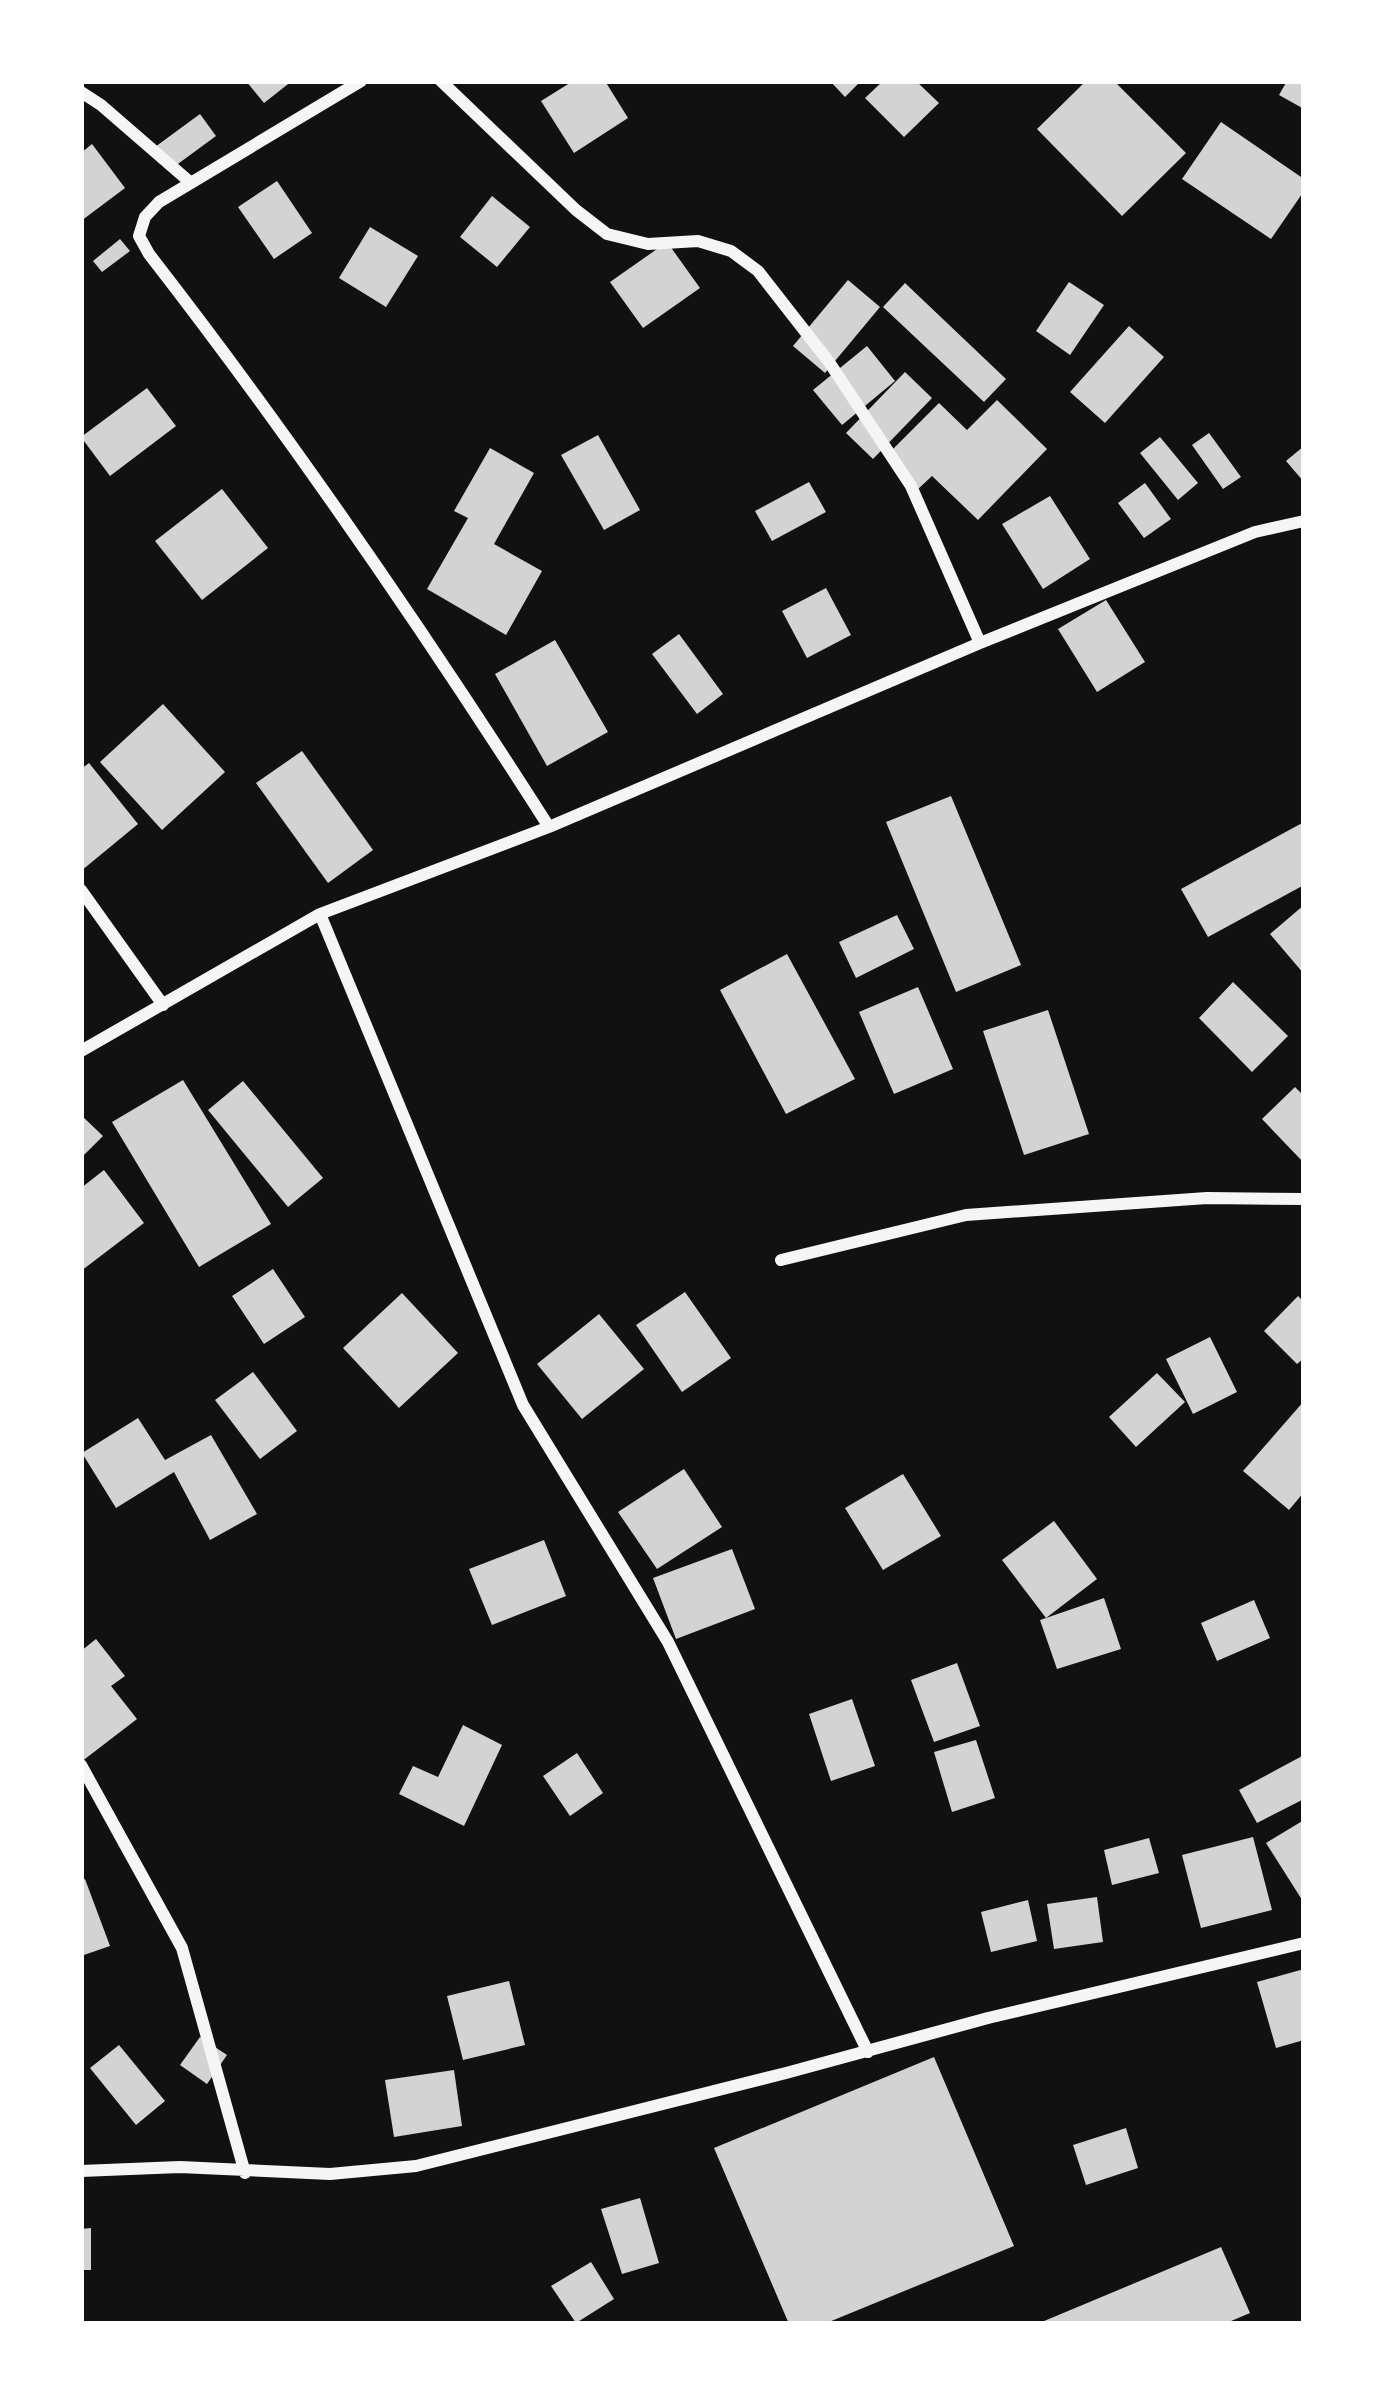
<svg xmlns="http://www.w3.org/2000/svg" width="1385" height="2405" viewBox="0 0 1385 2405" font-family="'PT Sans Narrow',sans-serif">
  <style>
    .building { fill: #d3d3d3 }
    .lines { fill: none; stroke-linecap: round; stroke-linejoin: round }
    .minor { stroke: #f5f5f5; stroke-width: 12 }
  </style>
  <rect width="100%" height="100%" fill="#111"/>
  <path class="building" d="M 246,81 L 292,81 L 264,103 Z
    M 573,81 L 605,81 L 628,118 L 574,153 L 541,101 Z
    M 830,81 L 861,81 L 845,97 Z
    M 883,81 L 916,81 L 939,103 L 904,137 L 865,98 Z
    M 1086,81 L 1114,81 L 1186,153 L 1122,216 L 1037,129 Z
    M 1287,81 L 1304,81 L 1304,109 L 1279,95 Z
    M 200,114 L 216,136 L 171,169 L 155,147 Z
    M 1221,122 L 1304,179 L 1304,191 L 1271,239 L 1182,179 Z
    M 92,144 L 125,188 L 81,221 L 81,153 Z
    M 277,181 L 312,233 L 274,259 L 238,207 Z
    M 492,196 L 530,227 L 497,267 L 460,237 Z
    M 370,227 L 418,256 L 386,307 L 339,278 Z
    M 120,239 L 130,251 L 102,272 L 93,261 Z
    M 667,242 L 700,288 L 643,328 L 610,282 Z
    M 848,280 L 880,307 L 825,373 L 793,346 Z
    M 1069,282 L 1104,305 L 1070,355 L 1036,331 Z
    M 905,283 L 1006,379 L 984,402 L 883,307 Z
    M 1129,326 L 1164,357 L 1105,423 L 1070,392 Z
    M 867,346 L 895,381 L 842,425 L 813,390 Z
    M 905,372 L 932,398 L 873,459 L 846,433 Z
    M 147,388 L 176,426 L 110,476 L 81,437 Z
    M 997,400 L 1047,449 L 978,520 L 932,476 L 917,490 L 885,457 L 939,403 L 967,430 Z
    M 1209,433 L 1241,477 L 1223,489 L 1192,445 Z
    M 598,435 L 640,510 L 604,530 L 561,455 Z
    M 1160,437 L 1198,483 L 1178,500 L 1140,453 Z
    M 1304,446 L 1304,482 L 1286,461 Z
    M 490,448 L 534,473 L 494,544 L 542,571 L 506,635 L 427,589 L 468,518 L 454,511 Z
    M 809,482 L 826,512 L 772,541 L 755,511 Z
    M 1145,483 L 1171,519 L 1144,538 L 1118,503 Z
    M 222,489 L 268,548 L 202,600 L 155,541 Z
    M 1050,496 L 1090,559 L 1043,589 L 1002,524 Z
    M 826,588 L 851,635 L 807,658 L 782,611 Z
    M 1106,600 L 1145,662 L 1097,692 L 1058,629 Z
    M 679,634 L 723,694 L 697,714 L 652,654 Z
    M 555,640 L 608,732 L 547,766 L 495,674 Z
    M 163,704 L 225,772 L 162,830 L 100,762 Z
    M 302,751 L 373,850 L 328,883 L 256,783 Z
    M 89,763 L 138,824 L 81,871 L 81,769 Z
    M 951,796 L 1021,965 L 956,992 L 886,822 Z
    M 1304,822 L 1304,885 L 1208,937 L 1181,889 Z
    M 1304,905 L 1304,974 L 1270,934 Z
    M 897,915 L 914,949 L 856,978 L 839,942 Z
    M 787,954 L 855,1079 L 786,1114 L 720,990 Z
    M 1233,982 L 1288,1036 L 1252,1072 L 1199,1018 Z
    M 918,987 L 953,1069 L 894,1094 L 859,1012 Z
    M 1048,1010 L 1089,1134 L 1024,1155 L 983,1031 Z
    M 183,1080 L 271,1224 L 199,1267 L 112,1122 Z
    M 243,1081 L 323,1178 L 288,1207 L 208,1110 Z
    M 1295,1087 L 1304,1096 L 1304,1163 L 1262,1119 Z
    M 81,1115 L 103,1136 L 81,1158 Z
    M 104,1170 L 144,1223 L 81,1271 L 81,1188 Z
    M 273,1269 L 305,1317 L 264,1344 L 232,1296 Z
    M 685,1292 L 731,1358 L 682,1392 L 636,1325 Z
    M 402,1293 L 458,1353 L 399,1408 L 343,1348 Z
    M 1298,1296 L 1304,1302 L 1304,1358 L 1297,1364 L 1264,1331 Z
    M 599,1314 L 644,1369 L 582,1419 L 537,1364 Z
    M 1210,1337 L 1237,1392 L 1193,1414 L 1166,1359 Z
    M 253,1372 L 297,1431 L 260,1459 L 215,1400 Z
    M 1157,1373 L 1185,1402 L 1136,1447 L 1109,1417 Z
    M 1304,1401 L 1304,1492 L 1289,1510 L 1243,1471 Z
    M 138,1418 L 165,1460 L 211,1435 L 257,1514 L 210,1540 L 174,1472 L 116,1508 L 82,1453 Z
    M 684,1469 L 722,1527 L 657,1569 L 618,1512 Z
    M 903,1474 L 941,1536 L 883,1570 L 845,1508 Z
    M 1054,1521 L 1097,1579 L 1046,1618 L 1104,1598 L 1121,1649 L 1057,1669 L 1040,1620 L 1046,1618 L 1002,1560 Z
    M 544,1540 L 566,1596 L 492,1625 L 469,1569 Z
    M 732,1549 L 755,1609 L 676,1639 L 653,1578 Z
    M 1254,1600 L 1270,1638 L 1217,1661 L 1201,1623 Z
    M 96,1639 L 125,1676 L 111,1686 L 137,1719 L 81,1762 L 81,1651 Z
    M 957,1663 L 980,1726 L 934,1742 L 911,1680 Z
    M 852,1699 L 875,1766 L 831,1781 L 809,1714 Z
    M 463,1725 L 502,1745 L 464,1826 L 399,1794 L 413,1766 L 438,1777 Z
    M 976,1740 L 995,1798 L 952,1812 L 934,1752 Z
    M 577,1753 L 603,1793 L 570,1816 L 543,1776 Z
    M 1304,1755 L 1304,1799 L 1257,1823 L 1239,1790 Z
    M 1304,1820 L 1304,1903 L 1266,1843 Z
    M 1253,1837 L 1272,1910 L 1201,1928 L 1182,1855 Z
    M 1149,1838 L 1159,1873 L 1112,1885 L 1104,1850 Z
    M 85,1879 L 110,1946 L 81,1956 L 81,1881 Z
    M 1097,1897 L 1103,1942 L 1054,1949 L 1047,1904 Z
    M 1028,1900 L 1037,1941 L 991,1952 L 981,1912 Z
    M 1304,1969 L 1304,2040 L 1276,2048 L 1257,1982 Z
    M 509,1981 L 525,2045 L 463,2060 L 447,1996 Z
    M 200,2037 L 227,2055 L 207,2084 L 180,2065 Z
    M 119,2045 L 165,2101 L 136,2125 L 90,2068 Z
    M 934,2057 L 1014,2246 L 824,2324 L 789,2324 L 714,2148 Z
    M 454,2070 L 462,2126 L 394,2137 L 385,2080 Z
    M 1126,2128 L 1138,2168 L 1086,2185 L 1073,2145 Z
    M 640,2198 L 659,2263 L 622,2274 L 601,2209 Z
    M 91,2228 L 91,2270 L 81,2270 L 81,2229 Z
    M 1221,2247 L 1250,2313 L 1224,2324 L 1037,2324 Z
    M 591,2262 L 614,2299 L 576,2323 L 551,2286 Z"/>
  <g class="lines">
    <path class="minor" d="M 361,81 L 159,202 L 145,217 L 139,236 L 149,254 C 292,438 424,631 549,827
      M 441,81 L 576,210 L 607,234 L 648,244 L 698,241 L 731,251 L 758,271 L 829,362 L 911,486 L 980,643
      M 81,92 L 101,105 L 191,183
      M 81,890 L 163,1005
      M 320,914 L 523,1405 L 668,1642 L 868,2052
      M 81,1051 L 320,914 L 549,827 L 980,643 L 1255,532 L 1304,521
      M 781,1260 L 966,1215 L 1207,1198 L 1304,1199
      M 81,1765 L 182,1948 L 245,2173
      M 81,2171 L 180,2167 L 330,2174 L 416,2166 L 786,2073 L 988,2018 L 1304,1943"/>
  </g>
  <rect width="1385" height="2405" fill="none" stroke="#ffffff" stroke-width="168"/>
</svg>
